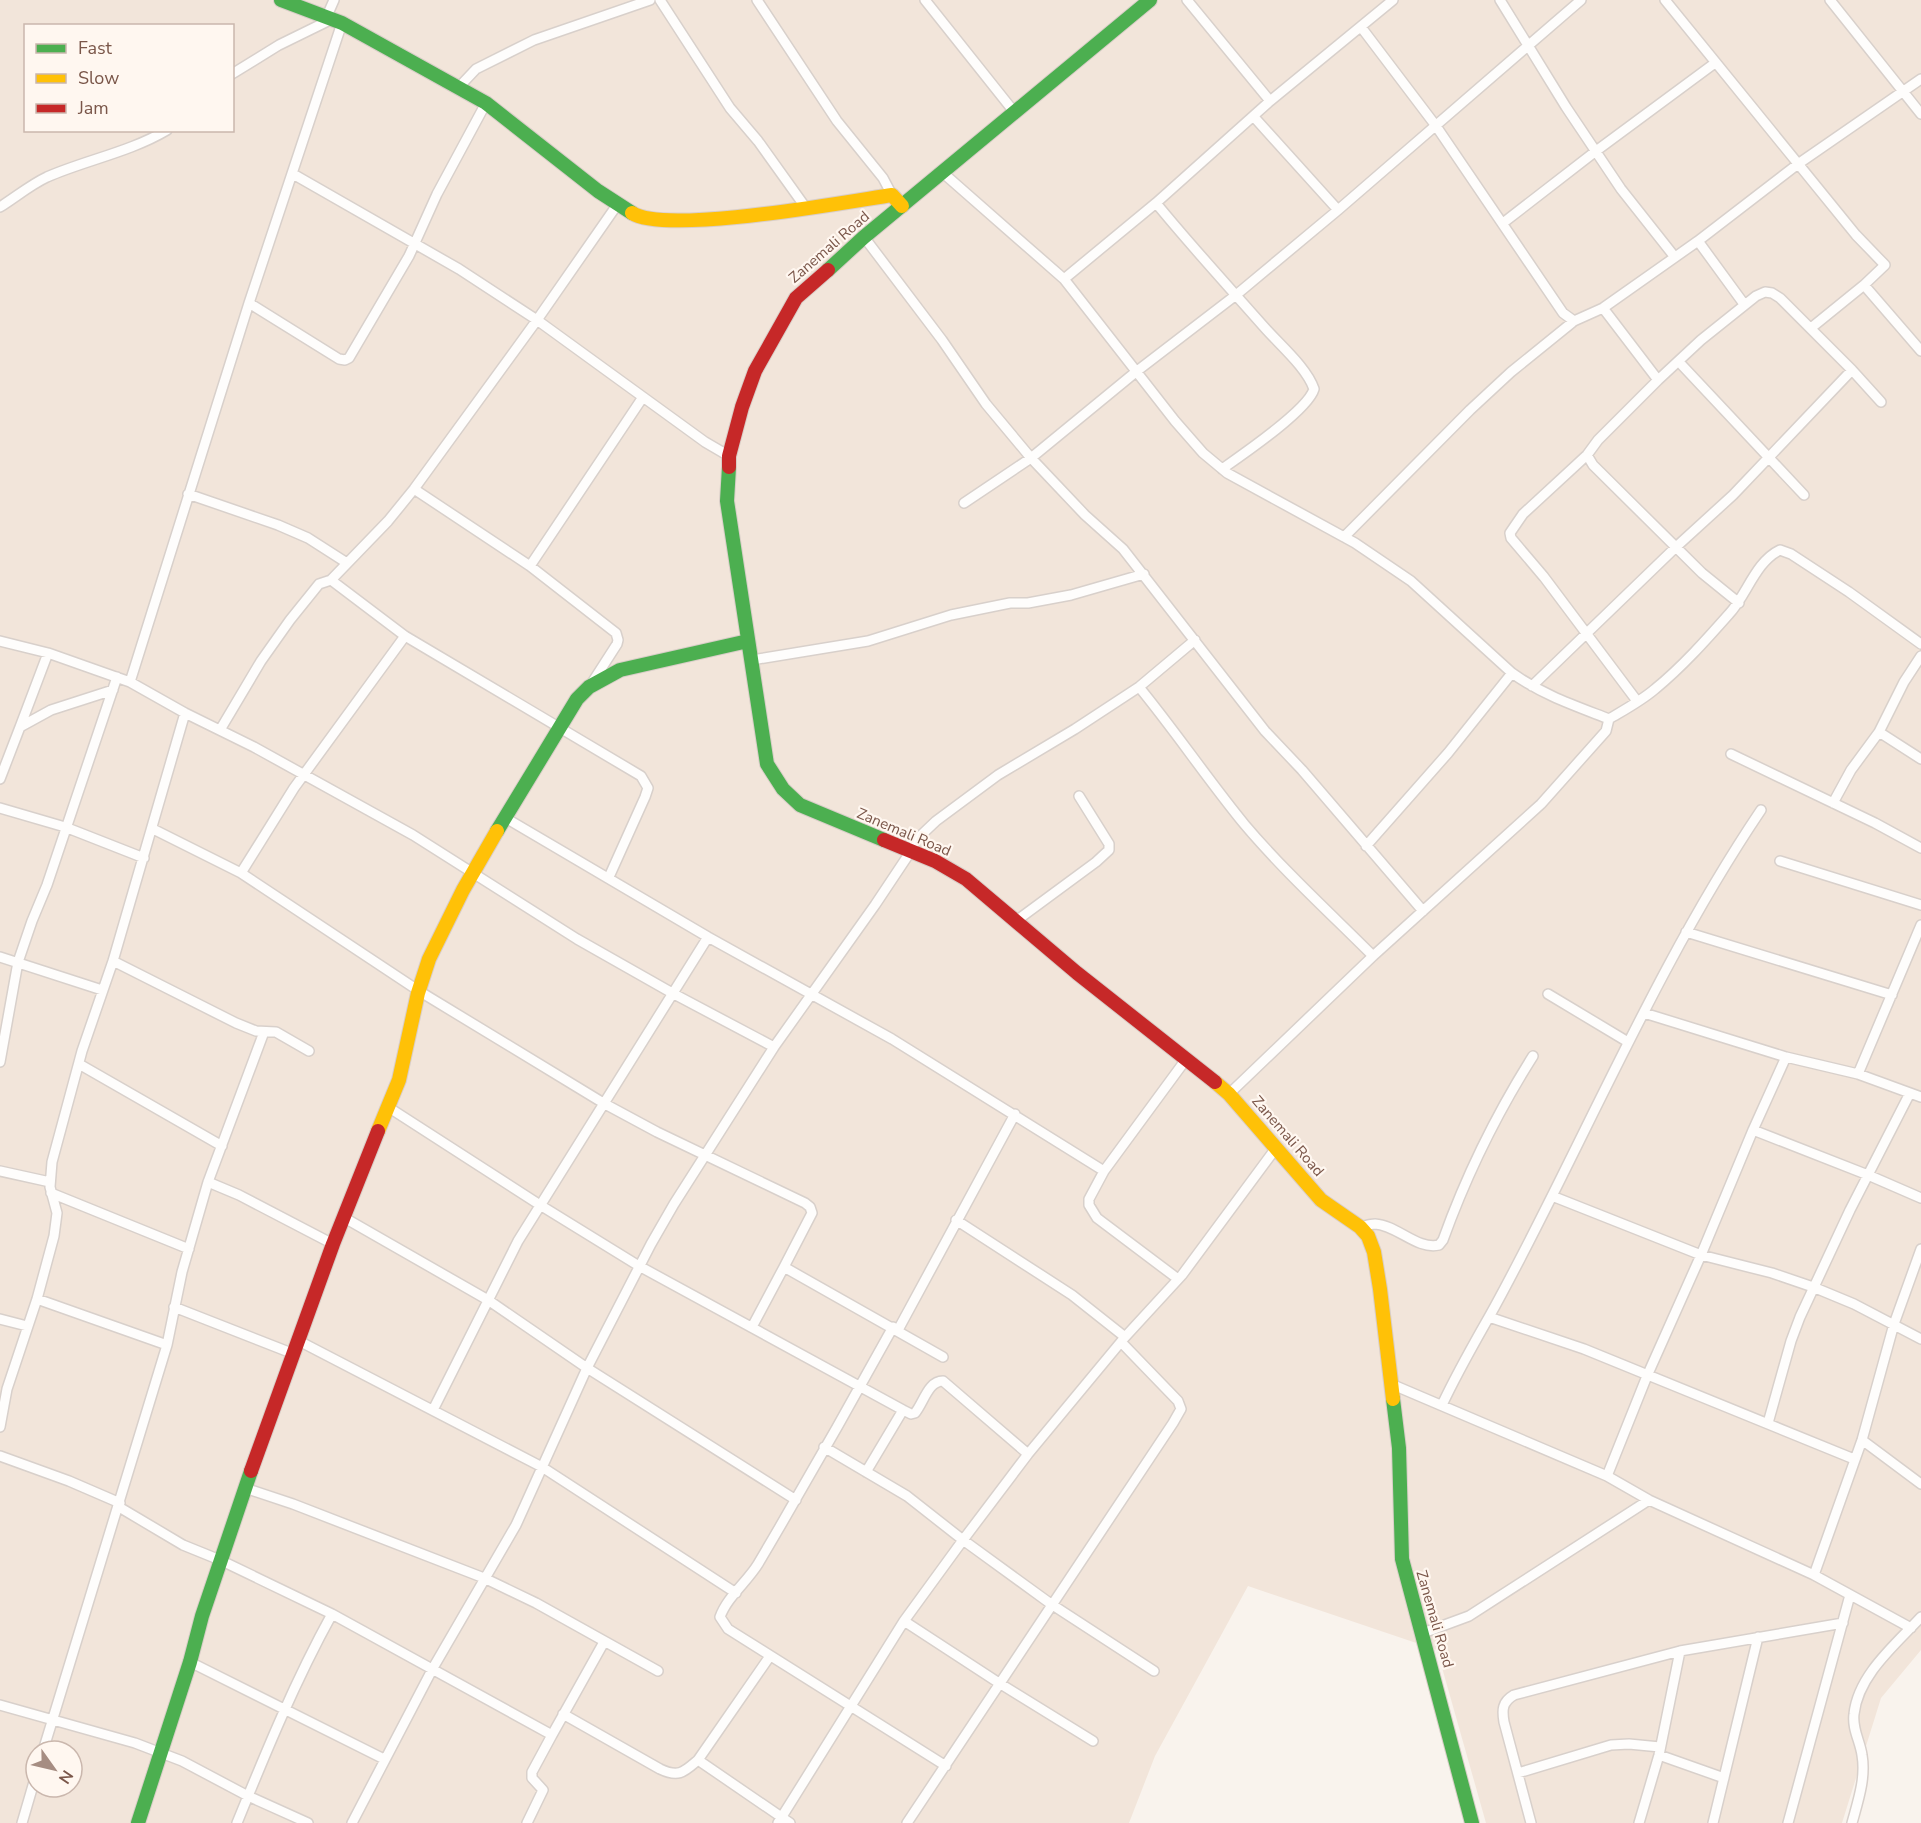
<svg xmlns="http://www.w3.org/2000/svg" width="1921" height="1823" viewBox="0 0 1921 1823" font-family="'Nunito Sans',sans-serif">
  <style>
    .residential { fill: #f2e5da; fill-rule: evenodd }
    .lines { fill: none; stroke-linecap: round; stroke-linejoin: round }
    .street-casing { stroke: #d8d0cb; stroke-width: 12 }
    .fast-casing { stroke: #d9cec8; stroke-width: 16 }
    .slow-casing { stroke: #d9cec8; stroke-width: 16 }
    .jam-casing { stroke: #d9cec8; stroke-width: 16 }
    .street { stroke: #fefdfc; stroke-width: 9 }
    .fast { stroke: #4caf50; stroke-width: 14 }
    .slow { stroke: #ffc107; stroke-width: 14 }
    .jam { stroke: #c62828; stroke-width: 14 }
    .labels { text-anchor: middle; stroke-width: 4.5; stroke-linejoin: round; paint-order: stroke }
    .street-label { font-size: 15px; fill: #7a5649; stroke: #fff7f0 }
  </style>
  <rect width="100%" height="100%" fill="#f9f3ed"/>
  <path class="residential" d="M 0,0 L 1921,0 L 1921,1650 L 1881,1698 L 1842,1823 L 1486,1823 L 1437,1650 L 1248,1586 L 1155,1756 L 1129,1823 L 0,1823 ZM 26,26 L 232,26 L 232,130 L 26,130 ZM 36,1751 L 72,1751 L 72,1787 L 36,1787 Z"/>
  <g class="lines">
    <g class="street-casing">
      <path id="street" d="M 660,0 L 730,108 L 758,141 L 806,208
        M 757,0 L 837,121 L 883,178 L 892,195
        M 925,0 L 1015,113
        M 1187,0 L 1270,101
        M 1500,0 L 1566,107 L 1621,189 L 1674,256
        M 1665,0 L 1856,235 L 1885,265 L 1864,285 L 1811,328
        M 1830,0 L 1921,114
        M 327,16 L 334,0
        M 1361,27 L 1436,126 L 1563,313 L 1574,321
        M 232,74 L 279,45 L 332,19
        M 459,87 L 476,69 L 534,40 L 650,0
        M 1254,117 L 1338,210
        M 942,172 L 1064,279 L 1175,421 L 1203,453 L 1227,473 L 1355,543 L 1411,581 L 1512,673 C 1543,695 1573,705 1609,719
        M 293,174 L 459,269 L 537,320 L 705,442 L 729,456
        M 1156,203 C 1191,246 1229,287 1265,328 C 1280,345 1307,368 1314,389 C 1308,410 1242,455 1222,469
        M 0,207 C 16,197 30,185 47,177 C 86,160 130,152 167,130
        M 1503,223 L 1596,151 L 1715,63
        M 864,237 L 942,340 L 986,404 L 1031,458 L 1085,515 L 1123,549 L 1265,731 L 1302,770 L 1423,911
        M 1698,241 L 1744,304
        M 1064,279 L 1156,203 L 1270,101 L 1393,0
        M 1864,285 L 1921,351
        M 249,303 L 339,359 L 345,360 L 349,358 L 409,256 L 437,194 L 486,103
        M 1603,308 L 1658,380
        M 1679,362 L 1804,495
        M 1587,455 L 1593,465 L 1702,573 L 1739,603
        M 414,489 L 530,566 L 616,633 L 618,640 L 617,644 L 590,686
        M 188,494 L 278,525 L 308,538 L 347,563
        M 964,503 L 1031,458 L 1137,371 L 1236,295 L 1338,210 L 1581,0
        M 1344,537 L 1470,410 L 1511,372 L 1574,321 L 1603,308 L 1698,241 L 1798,164 L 1921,79
        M 530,566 L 643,397
        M 331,580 L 405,636 L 641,776 L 648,788 L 645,797 L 609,877
        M 0,641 L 48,653 L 130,682 L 185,713 L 254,747 L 413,835 L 577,939 L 674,994 L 774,1047
        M 752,660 L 868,641 L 951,615 L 1010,603 L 1028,603 L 1071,595 L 1144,574
        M 130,682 L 249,303 L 342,23
        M 1532,686 L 1676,547 L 1733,495 L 1852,370
        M 1139,687 C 1176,732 1208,780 1245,825 C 1284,871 1330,913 1373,956
        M 1637,701 L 1544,577 L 1511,538 L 1510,533 L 1523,514 L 1587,455 L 1598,440 L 1658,380 L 1701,340 L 1756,296 L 1765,292 L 1772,293 L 1780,298 L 1852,370 L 1881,402
        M 20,727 L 48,653
        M 220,730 L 261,661 L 290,620 L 319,584 L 331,580 L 388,521 L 414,489 L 537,320 L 617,205
        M 1879,732 L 1921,759
        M 1731,754 L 1875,823 L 1921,848
        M 0,779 L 20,727 L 51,710 L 113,690
        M 1833,803 L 1851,770 L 1879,732 L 1904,682 L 1921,656
        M 0,808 L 65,827 L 144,858
        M 504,817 L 708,937 L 892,1039 L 1104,1171 L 1187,1058
        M 153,829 L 241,873 L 419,991 L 605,1104 L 657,1132 L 805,1203 L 810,1207 L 812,1213 L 784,1267 L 943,1357
        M 1366,846 L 1448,753 L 1512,673
        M 1780,861 L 1921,905
        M 241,873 L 294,788 L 405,636
        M 1016,921 L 1096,862 L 1109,850 L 1109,844 L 1079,796
        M 1686,932 L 1892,995
        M 0,957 L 102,990
        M 113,961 L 236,1023 L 256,1031 L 276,1032 L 309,1051
        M 1548,994 L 1628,1042
        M 1644,1013 L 1786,1057 L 1858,1074 L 1921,1097
        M 0,1062 L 18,962 L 32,921 L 47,885 L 117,677
        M 79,1064 L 222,1146
        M 1858,1074 L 1921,925
        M 1229,1094 L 1373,956 L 1541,804 L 1606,731 L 1609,719 C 1624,710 1641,701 1655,689 C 1682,667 1706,640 1729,614 C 1747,595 1755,562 1780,550 L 1791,554 L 1849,592 L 1921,644
        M 388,1107 L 540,1205 L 639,1266 L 903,1410 L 911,1414 L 915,1413 C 924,1402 928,1381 943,1381 L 1028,1454
        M 1753,1130 L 1868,1175 L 1921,1198
        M 0,1171 L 50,1182
        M 1104,1171 L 1089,1199 L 1089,1205 L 1097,1218 L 1178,1279
        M 208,1182 L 239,1195 L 333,1244
        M 51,1193 L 189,1249
        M 1552,1196 L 1701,1255 L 1772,1273 L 1813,1287 L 1854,1304 L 1921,1339
        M 343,1217 L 488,1300 L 587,1368 L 796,1500
        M 956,1220 L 1072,1295 L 1125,1337
        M 1360,1227 C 1365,1226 1370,1224 1375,1224 C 1397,1225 1417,1250 1439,1245 L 1443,1240 C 1466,1176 1497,1113 1533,1056
        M 37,1299 L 167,1345
        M 174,1307 L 294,1354
        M 1489,1317 L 1584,1349 L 1854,1459
        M 0,1319 L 27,1326
        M 752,1327 L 784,1267
        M 893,1327 C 849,1407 804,1486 758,1564 C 747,1582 727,1597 720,1617 L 728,1629 L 946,1766
        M 898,1330 L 1015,1114
        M 299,1341 L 542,1467 L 736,1593
        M 1391,1384 L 1607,1476 L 1649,1500
        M 1442,1405 C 1457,1373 1472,1347 1489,1317 C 1512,1276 1533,1234 1554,1192 C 1619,1062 1680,930 1761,810
        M 433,1410 L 518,1241 L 708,937
        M 1768,1423 L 1791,1341 L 1800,1317 L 1850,1210 L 1910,1093
        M 0,1427 L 7,1389 L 37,1299 L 54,1236 L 57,1213 L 50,1187 L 52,1162 L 82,1051 L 113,961 L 185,713
        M 1862,1440 L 1921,1484
        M 824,1447 L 907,1496 L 963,1540 L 1051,1604 L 1154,1671
        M 0,1456 L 69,1481 L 120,1503
        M 866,1472 L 903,1410
        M 1607,1476 L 1647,1376 L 1701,1255 L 1753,1130 L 1786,1057
        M 245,1488 L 293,1504 L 484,1578 L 536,1603 L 658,1671
        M 119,1507 L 183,1545 L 220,1560 L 332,1614 L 552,1735 L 604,1642
        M 1814,1575 L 1862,1440 L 1894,1324 L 1921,1249
        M 904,1621 L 999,1683 L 1093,1741
        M 1423,1633 L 1469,1616 L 1649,1500 L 1814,1575 L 1911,1628
        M 190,1662 L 384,1759
        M 0,1705 L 135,1743 L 182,1761 L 248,1796 L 308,1823
        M 563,1714 L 660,1769 C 679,1778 684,1772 698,1760 L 770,1656
        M 43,1751 L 167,1345 L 182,1272 L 208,1182 L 264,1032
        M 1659,1755 L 1724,1778
        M 698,1760 L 790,1823
        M 1518,1773 L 1611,1745 L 1629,1744 L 1660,1747
        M 22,1823 L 36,1775
        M 237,1823 C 266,1752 295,1681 332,1614
        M 352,1823 L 433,1668 L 516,1525 L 587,1368 L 651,1244 L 674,1204 L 774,1047 L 875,905 L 911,851 L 916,840 L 936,821 L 998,775 L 1075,729 L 1139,687 L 1195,640
        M 527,1823 L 543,1790 L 532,1778 L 532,1772 L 552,1735
        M 778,1823 L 904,1621 L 963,1540 L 1028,1454 L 1125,1337 L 1182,1275 L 1276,1148
        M 907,1823 L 1173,1423 L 1181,1409 L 1178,1401 L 1121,1342
        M 1531,1823 L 1504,1722 C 1502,1710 1502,1702 1514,1695 L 1680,1651 L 1843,1623
        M 1639,1823 L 1659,1755 L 1680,1651
        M 1713,1823 L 1758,1637
        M 1788,1823 L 1850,1595
        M 1852,1823 C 1858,1801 1866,1778 1862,1755 C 1860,1741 1852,1729 1854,1714 C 1858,1675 1896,1644 1921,1617"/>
    </g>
    <g class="fast-casing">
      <path id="fast" d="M 281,0 L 342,23 L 486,103 L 598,191 L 632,213
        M 828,270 L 864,237 L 1150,0
        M 729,467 L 727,501 L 767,764 L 783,789 L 800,805 L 884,840
        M 497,831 L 577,699 L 589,687 L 620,670 L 748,641
        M 1393,1399 L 1399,1448 L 1402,1559 L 1472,1823
        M 138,1823 L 190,1662 L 202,1616 L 251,1471"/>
    </g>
    <g class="slow-casing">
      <path id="slow" d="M 632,213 C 666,235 845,202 892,195 L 902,206
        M 1215,1082 L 1229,1094 L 1321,1200 L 1360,1227 L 1368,1236 L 1374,1252 L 1380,1289 L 1393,1399
        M 378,1131 L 399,1080 L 418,993 L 429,959 L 463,890 L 497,831"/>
    </g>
    <g class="jam-casing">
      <path id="jam" d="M 729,467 L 729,456 L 742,407 L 755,371 L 796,298 L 828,270
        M 884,840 L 935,861 L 966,879 L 1077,973 L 1215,1082
        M 251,1471 L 333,1244 L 378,1131"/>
    </g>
    <use href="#street" class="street"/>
    <use href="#fast" class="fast"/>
    <use href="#slow" class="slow"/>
    <use href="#jam" class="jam"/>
  </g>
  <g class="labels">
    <g class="street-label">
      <text transform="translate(829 247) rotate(-41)" y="5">Zanemali Road</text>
      <text transform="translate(904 832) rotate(23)" y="5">Zanemali Road</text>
      <text transform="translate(1288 1136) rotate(49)" y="5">Zanemali Road</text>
      <text transform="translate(1435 1619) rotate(74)" y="5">Zanemali Road</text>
    </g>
  </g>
  <rect x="24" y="24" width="210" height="108" fill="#fff7f0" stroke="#cab7ad" stroke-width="1.5"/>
  <rect x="36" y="44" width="30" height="9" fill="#4caf50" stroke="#cab7ad" stroke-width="1.5"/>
  <text x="78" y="54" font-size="18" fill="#7a5649">Fast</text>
  <rect x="36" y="74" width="30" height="9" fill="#ffc107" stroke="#cab7ad" stroke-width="1.5"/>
  <text x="78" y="84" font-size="18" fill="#7a5649">Slow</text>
  <rect x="36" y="104" width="30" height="9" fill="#c62828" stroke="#cab7ad" stroke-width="1.5"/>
  <text x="78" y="114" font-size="18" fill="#7a5649">Jam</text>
  <g transform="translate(54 1769) rotate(124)"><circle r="28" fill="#fff7f0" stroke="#cab7ad" stroke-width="1.5"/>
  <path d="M0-4.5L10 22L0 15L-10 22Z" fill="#a68d82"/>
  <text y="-9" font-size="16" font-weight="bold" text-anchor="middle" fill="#7a5649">N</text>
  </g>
</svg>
